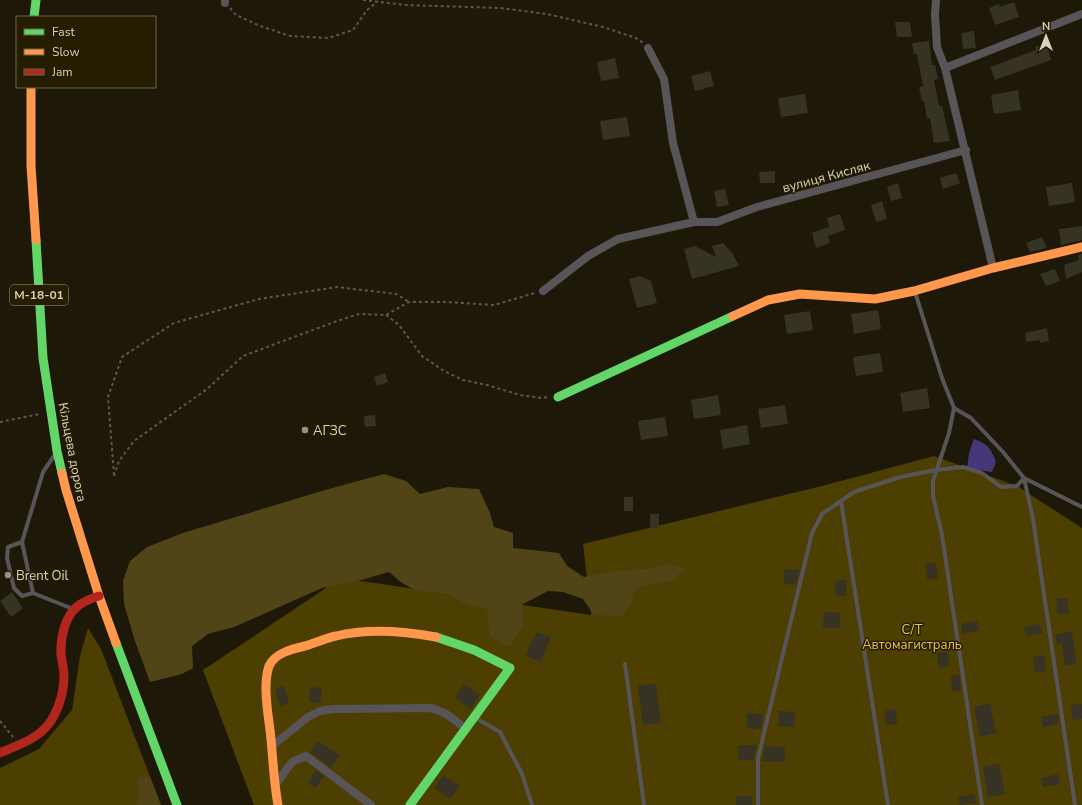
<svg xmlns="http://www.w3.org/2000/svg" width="1082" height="805" viewBox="0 0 1082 805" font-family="'Nunito Sans',sans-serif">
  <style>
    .green { fill: #4d3e01 }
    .forest { fill: #514517 }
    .water { fill: #463778 }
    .building { fill: #363224 }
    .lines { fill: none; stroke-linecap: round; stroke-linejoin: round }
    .path { stroke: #5a5855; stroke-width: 2; stroke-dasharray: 3 3; stroke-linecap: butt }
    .lane { stroke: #585559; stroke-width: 4 }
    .street { stroke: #585559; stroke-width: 8 }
    .fast { stroke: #63d668; stroke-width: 9 }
    .slow { stroke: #ff974d; stroke-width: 9 }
    .jam { stroke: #b3261e; stroke-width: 9 }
    .poi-dot { fill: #969180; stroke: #261d00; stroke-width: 1.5 }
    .labels { text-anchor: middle; stroke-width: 3; stroke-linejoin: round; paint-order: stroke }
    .shield { fill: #261d00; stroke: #a29c86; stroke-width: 1 }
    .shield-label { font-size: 12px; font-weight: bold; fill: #d7d2c0 }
    .street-label { font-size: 13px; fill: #d7d2c0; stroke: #261d00 }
    .poi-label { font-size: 13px; fill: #d7d2c0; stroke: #261d00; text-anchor: start }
    .park-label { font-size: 13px; fill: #e9c746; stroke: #261d00 }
  </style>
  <rect width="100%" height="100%" fill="#1e1808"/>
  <path class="green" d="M 934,456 L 1017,486 L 1082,528 L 1082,805 L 254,805 L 203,670 L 341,578 L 591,615 L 583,544 L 822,486 Z
    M 88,628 L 101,649 L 161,805 L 0,805 L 0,768 L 39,749 L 72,710 L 80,656 Z"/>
  <path class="forest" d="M 384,474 L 406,481 L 420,494 L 448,487 L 479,489 L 490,513 L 494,527 L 513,533 L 513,548 L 559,553 L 567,566 L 584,577 L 615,571 L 648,569 L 667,564 L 685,568 L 672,581 L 636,587 L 631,604 L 622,616 L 594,615 L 583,599 L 563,592 L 548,591 L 523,604 L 523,626 L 510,647 L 490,636 L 487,609 L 469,606 L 447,594 L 415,590 L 402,583 L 389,572 L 354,582 L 322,588 L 234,627 L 208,634 L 192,646 L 193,668 L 182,674 L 150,682 L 135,641 L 124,604 L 123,581 L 130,561 L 147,547 L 183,533 L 325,490 Z
    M 138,777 L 150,777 L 161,805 L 136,805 L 138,802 Z"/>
  <path class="water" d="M 974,439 C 988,444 991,449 996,462 L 992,472 L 967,468 L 969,453 Z"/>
  <path class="building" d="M 1014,2 L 1019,17 L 995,25 L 989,8 L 999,4 L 1000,7 Z
    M 895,22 L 910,22 L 912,37 L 897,37 Z
    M 974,31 L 976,48 L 963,49 L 961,33 Z
    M 929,41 L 932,65 L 935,65 L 938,79 L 934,80 L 939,106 L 942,106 L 950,141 L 934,143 L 930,118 L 927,119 L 924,101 L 922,101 L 919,87 L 923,86 L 917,54 L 914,54 L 912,43 Z
    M 1046,43 L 1051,60 L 995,80 L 990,67 L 1036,50 L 1035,47 Z
    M 615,58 L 619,78 L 601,81 L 597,62 Z
    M 710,71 L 714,86 L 695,91 L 691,76 Z
    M 1018,90 L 1021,110 L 994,114 L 991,95 Z
    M 805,94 L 808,113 L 781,117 L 778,98 Z
    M 627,117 L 630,136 L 603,140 L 600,121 Z
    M 775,171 L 775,183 L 760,183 L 759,172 Z
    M 956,173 L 960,183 L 943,189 L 940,178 Z
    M 898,183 L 902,198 L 891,201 L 887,187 Z
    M 1072,183 L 1075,202 L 1049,206 L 1046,187 Z
    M 725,189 L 729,205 L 717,207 L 714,191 Z
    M 882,201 L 887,219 L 876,222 L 871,205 Z
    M 840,214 L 845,230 L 828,236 L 830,243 L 816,248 L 812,233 L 829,227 L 827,218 Z
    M 1082,226 L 1082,240 L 1061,245 L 1059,229 Z
    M 1042,237 L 1047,248 L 1030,252 L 1026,243 Z
    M 723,243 L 733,254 L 739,266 L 692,279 L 684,249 L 695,246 L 716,257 L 712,246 Z
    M 1082,254 L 1082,272 L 1066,279 L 1064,265 L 1079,260 L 1078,255 Z
    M 1055,269 L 1060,281 L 1046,286 L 1040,274 Z
    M 640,276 L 651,281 L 657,303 L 637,308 L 629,279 Z
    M 878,310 L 881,329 L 854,334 L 851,314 Z
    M 810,311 L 813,330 L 787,334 L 784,315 Z
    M 1047,328 L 1049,341 L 1040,343 L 1040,340 L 1026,342 L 1025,333 Z
    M 880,353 L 883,372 L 856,376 L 853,357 Z
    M 385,373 L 388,382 L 377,386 L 374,377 Z
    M 927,388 L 930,408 L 903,412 L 900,393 Z
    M 718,395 L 721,415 L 694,419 L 691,400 Z
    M 785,405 L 788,424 L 761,428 L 758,409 Z
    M 375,415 L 376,426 L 365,427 L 364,416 Z
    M 665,417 L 668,436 L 641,440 L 638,421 Z
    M 747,425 L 750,444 L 723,449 L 720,430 Z
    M 624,497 L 633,497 L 633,511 L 624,511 Z
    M 650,514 L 659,514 L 659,528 L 650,528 Z
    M 936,563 L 938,578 L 927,579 L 925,564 Z
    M 784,569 L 800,570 L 796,585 L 784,584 Z
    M 845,580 L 847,595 L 836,596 L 835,581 Z
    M 12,592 L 23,608 L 11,617 L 0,601 Z
    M 1067,598 L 1069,613 L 1058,614 L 1056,599 Z
    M 824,612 L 840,613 L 839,628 L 823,628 Z
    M 977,621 L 979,630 L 963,634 L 961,624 Z
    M 1040,624 L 1042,633 L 1026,636 L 1024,627 Z
    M 1072,631 L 1076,664 L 1065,665 L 1062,643 L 1057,644 L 1055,635 Z
    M 537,632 L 551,637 L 541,662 L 526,656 L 532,639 L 534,639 Z
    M 948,652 L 949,666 L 939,668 L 937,653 Z
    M 1044,656 L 1046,671 L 1035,672 L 1033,657 Z
    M 959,675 L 961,690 L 952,691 L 951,676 Z
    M 464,684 L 480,695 L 471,709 L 455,698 Z
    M 656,684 L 661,723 L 643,725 L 638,686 Z
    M 284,686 L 289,703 L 280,706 L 275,689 Z
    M 310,687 L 322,688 L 320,703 L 309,702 Z
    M 990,703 L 996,733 L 980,737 L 974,707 Z
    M 1082,704 L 1082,719 L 1073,720 L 1071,705 Z
    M 896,709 L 897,724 L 886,725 L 885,711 Z
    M 779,711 L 795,712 L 794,727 L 778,726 Z
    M 747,713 L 763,714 L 761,729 L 747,728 Z
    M 1058,714 L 1059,723 L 1043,727 L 1041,717 Z
    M 318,741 L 340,755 L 331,768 L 310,752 Z
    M 739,745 L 757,745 L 754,760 L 738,760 Z
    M 765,746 L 785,747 L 785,762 L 762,761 Z
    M 999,764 L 1005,794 L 988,797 L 983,767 Z
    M 316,770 L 324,776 L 316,788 L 308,782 Z
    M 1058,774 L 1060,784 L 1043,787 L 1041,778 Z
    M 443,775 L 459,786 L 450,799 L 434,788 Z
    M 974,794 L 976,803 L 960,805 L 958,797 Z
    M 736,796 L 752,796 L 752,805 L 736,805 Z"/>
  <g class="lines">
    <path class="path" d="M 363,0 L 406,5 L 500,8 L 547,14 L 603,27 L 636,38 L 643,43
      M 230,8 L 236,15 L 260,26 L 290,36 L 328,38 L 353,30 L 367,10 L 377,2
      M 386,315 L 399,325 L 422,356 L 444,371 L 463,380 L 487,385 L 520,395 L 541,398 L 549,397
      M 0,422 L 40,414
      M 114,475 L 108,397 L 122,357 L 174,323 L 259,299 L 337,287 L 396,294 L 409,302
      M 114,476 L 119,461 L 134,441 L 207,389 L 243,356 L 337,321 L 359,314 L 386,315 L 409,302 L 446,302 L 494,305 L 535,293
      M 0,721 L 13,737"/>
    <path class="lane" d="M 915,292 L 942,378 L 954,408 L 971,418 L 1003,452 L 1024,478 L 1082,507
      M 954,408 L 949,433 L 933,481 L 933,496 L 942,535 L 982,805
      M 54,456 L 43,472 L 22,542 L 33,593 L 73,609
      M 841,501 L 888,805
      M 22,542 L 8,547 L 7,558 L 14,588 L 22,596 L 33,593
      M 625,664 L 644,805
      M 474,717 L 500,732 L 522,774 L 532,805
      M 758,805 L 758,758 L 812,533 L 822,514 L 854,492 L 900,477 L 936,470 L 963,467 L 982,473 L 1001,487 L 1017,486 L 1024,478 L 1033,519 L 1075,805"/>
    <path class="street" d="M 225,0 L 225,3
      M 936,0 L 935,15 L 937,47 L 945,68 L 993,268
      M 648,48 L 664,79 L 673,143 L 694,222
      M 945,68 L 1082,14
      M 543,291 L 588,256 L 618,239 L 694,222 L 717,222 L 757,207 L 966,150
      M 272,746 L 308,717 L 320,711 L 333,709 L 430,708 C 445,711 454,719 465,729
      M 276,784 L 292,762 L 306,756 L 371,805"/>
    <path class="fast" d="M 34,17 L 36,0
      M 36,240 L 43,358 L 57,451 L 62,473
      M 558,397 L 733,316
      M 116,643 L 177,805
      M 410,805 L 510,668 L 474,650 L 436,637"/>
    <path class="slow" d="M 31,87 L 31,166 L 36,240
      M 733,316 L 768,300 L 800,294 L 875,299 L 914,291 L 993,268 L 1082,247
      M 62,473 L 66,490 L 99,596 L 116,643
      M 278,805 C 274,783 273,761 271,739 C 269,717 262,687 269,666 C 275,653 292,649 305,646 C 315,643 326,638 336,636 C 369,628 403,631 436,637"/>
    <path class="jam" d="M 0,753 C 13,747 30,742 41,732 C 56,720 64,695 64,676 C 64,669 62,662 61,655 C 60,638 65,615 79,605 C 85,601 92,598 99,596"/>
  </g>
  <g class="poi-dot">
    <circle cx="305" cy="430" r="4"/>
    <circle cx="8" cy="575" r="4"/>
  </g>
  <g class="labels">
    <rect class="shield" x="10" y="285" width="58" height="20" rx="3"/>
    <g class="shield-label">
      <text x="39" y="299">М-18-01</text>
    </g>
    <g class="street-label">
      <text transform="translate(826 176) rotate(-15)" y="5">вулиця Кисляк</text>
      <text transform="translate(73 452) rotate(79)" y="5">Кільцева дорога</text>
    </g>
    <g class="poi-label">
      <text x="313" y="435">АГЗС</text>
      <text x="16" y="580">Brent Oil</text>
    </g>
    <g class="park-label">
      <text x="912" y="634">С/Т<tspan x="912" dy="15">Автомагистраль</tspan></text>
    </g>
  </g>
  <rect x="16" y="16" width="140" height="72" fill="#261d00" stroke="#6d654d"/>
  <rect x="24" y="29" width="20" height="6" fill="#63d668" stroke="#6d654d"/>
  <text x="52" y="36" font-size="12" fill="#d7d2c0">Fast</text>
  <rect x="24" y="49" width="20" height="6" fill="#ff974d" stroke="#6d654d"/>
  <text x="52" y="56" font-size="12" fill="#d7d2c0">Slow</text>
  <rect x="24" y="69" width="20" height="6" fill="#b3261e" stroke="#6d654d"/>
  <text x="52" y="76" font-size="12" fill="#d7d2c0">Jam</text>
  <g transform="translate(1046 36)" stroke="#261d00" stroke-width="3" paint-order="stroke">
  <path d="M0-3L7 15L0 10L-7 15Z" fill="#d7d2c0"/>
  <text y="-6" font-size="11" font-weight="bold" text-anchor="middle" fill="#d7d2c0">N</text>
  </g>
</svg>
